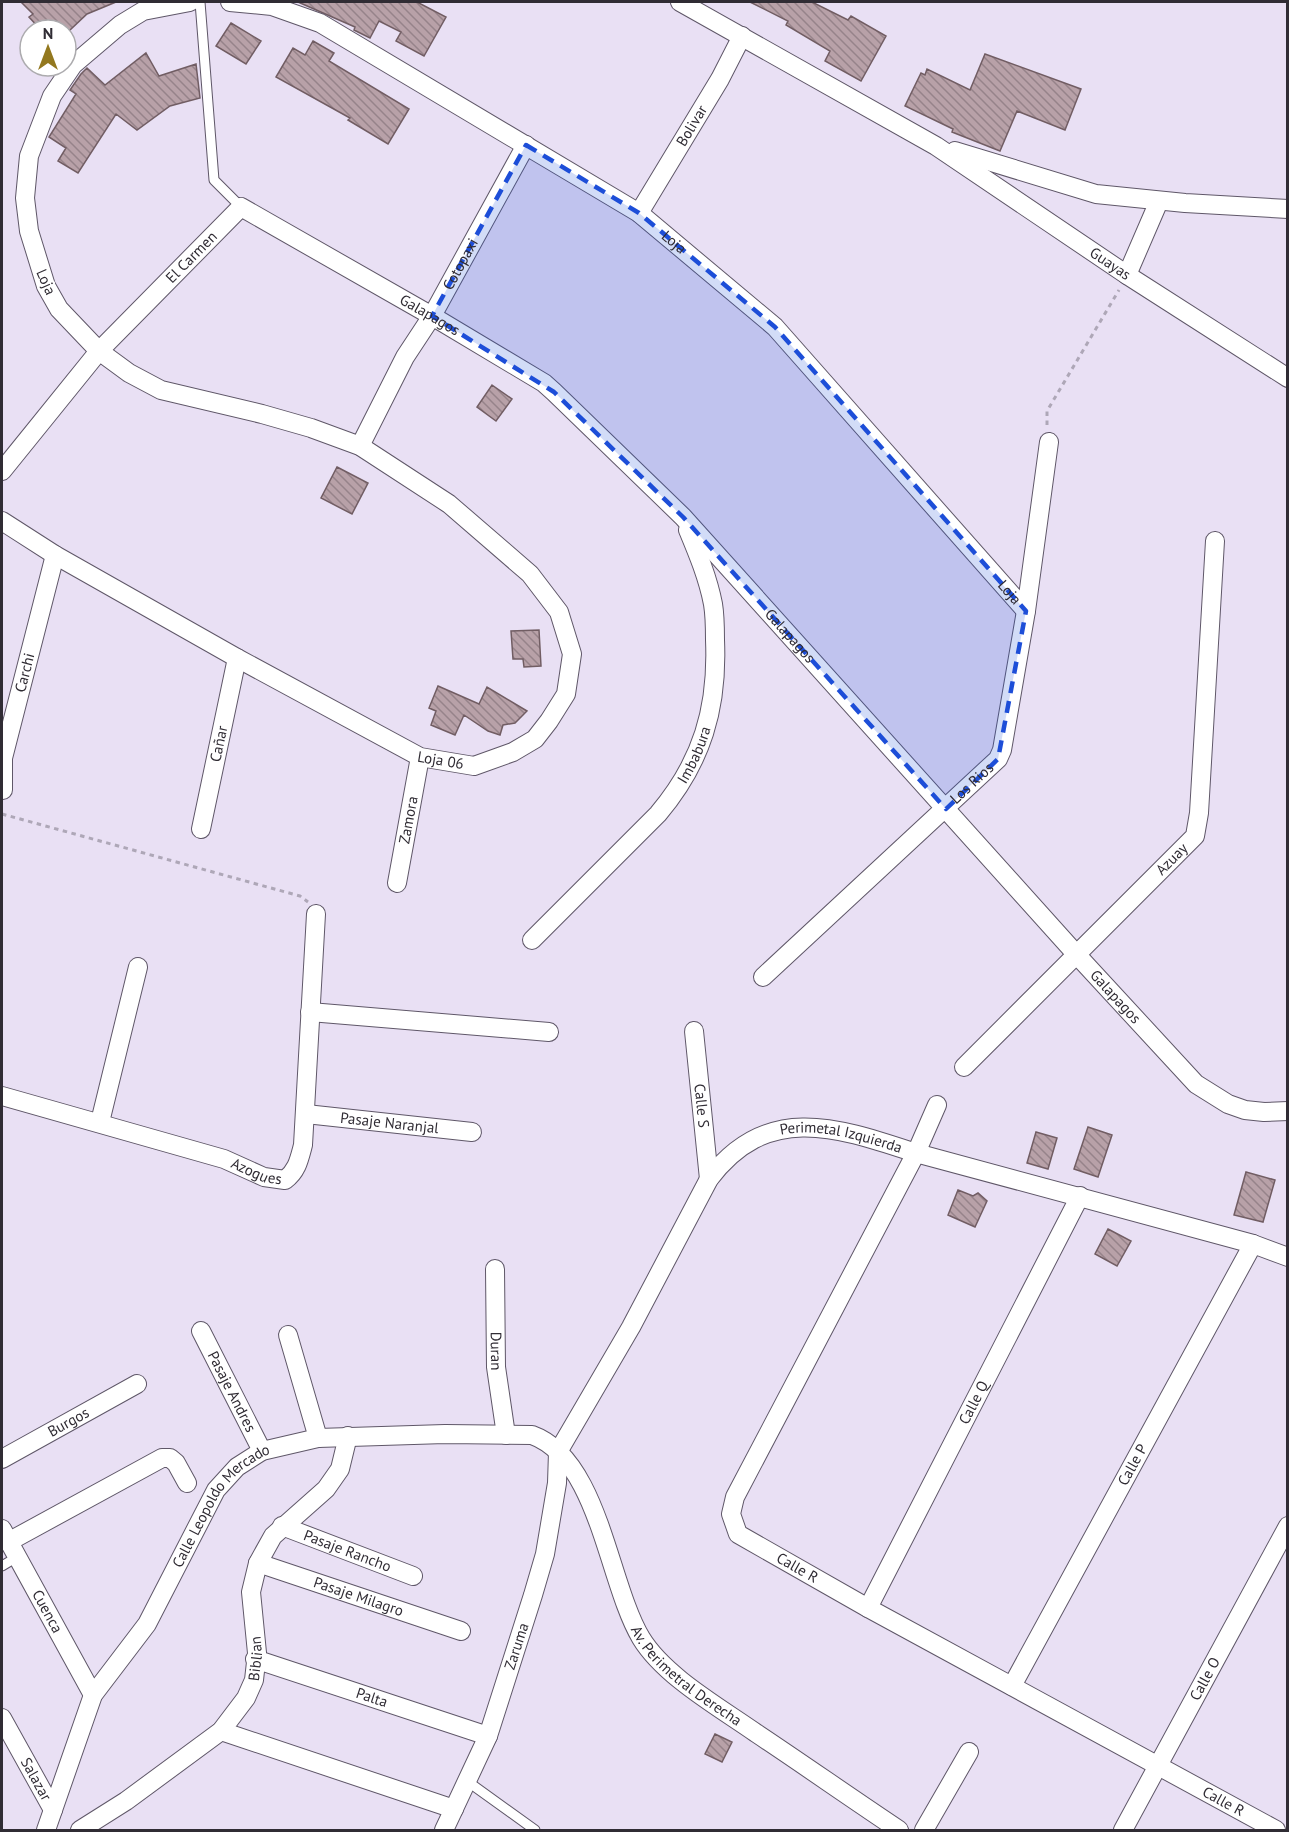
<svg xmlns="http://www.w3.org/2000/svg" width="1289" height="1832" viewBox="0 0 1289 1832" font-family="'PT Sans',sans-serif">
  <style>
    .building { fill: url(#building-back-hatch); stroke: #715d63; stroke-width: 1.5 }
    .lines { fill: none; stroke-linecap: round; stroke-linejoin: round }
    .service-casing { stroke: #5f5768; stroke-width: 11 }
    .minor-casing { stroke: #5f5768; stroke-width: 20 }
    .path { stroke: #aea7b7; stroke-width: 3; stroke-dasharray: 4.5 4.5; stroke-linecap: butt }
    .service { stroke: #fff; stroke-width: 9 }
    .minor { stroke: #fff; stroke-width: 18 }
    .marked { fill: #1d4ed8; fill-opacity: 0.2; stroke: #1d4ed8; stroke-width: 4.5; stroke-dasharray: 12 8; stroke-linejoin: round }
    .labels { text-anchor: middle; stroke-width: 4.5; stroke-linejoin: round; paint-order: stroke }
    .street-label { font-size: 15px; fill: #302c34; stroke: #fff }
  </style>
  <defs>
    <pattern id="building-back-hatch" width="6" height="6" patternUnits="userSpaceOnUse" patternTransform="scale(1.5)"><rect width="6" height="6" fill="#b8a1a8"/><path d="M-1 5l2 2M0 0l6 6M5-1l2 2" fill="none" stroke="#96838a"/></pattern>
  </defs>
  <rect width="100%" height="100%" fill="#e9e0f4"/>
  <path class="building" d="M 21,2 L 116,2 L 87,14 L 70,30 L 41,30 L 29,17 L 33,14 Z
    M 298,2 L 417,2 L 446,17 L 424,56 L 396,41 L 401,32 L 379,21 L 370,38 L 354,30 L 355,27 Z
    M 750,2 L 812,2 L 848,20 L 851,16 L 886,36 L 861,81 L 825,61 L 830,51 L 786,25 L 788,21 Z
    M 231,23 L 261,41 L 246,64 L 216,46 Z
    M 313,41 L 334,53 L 329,61 L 409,109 L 388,144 L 348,120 L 350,118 L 276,77 L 293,48 L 305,55 Z
    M 146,53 L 159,76 L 196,64 L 200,98 L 170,106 L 137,130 L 116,114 L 78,173 L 58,161 L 66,148 L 49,137 L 76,94 L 70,90 L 81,74 L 87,68 L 105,85 Z
    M 985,54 L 1081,89 L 1065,130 L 1017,111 L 1000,151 L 952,132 L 953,129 L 905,106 L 921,73 L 925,75 L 927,69 L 970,90 Z
    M 492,385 L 512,399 L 496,421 L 477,407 Z
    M 337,467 L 368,483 L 352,514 L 321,498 Z
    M 539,630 L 541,666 L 524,667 L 523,659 L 513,659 L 511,631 Z
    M 438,686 L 479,704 L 487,687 L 527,711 L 515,723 L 503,725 L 500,735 L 488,731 L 464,715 L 455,735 L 431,725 L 436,711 L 429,708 Z
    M 1088,1127 L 1112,1135 L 1098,1177 L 1074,1169 Z
    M 1036,1132 L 1057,1138 L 1048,1169 L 1027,1163 Z
    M 1246,1172 L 1275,1180 L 1263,1222 L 1234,1215 Z
    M 958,1190 L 973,1196 L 978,1193 L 987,1201 L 975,1227 L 948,1215 Z
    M 1108,1229 L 1131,1241 L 1117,1266 L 1095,1254 Z
    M 715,1734 L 732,1742 L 722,1762 L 705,1754 Z"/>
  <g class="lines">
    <g class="service-casing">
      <path id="service" d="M 200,2 L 214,180 L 241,207
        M 2,1566 L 17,1557
        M 467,1781 L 535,1830"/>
    </g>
    <g class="minor-casing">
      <g id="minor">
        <path id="s1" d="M 230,2 L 272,6 L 320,23 L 639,213 L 775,327 L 1026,611"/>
        <path id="s2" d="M 680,2 L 936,146 L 1127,275 L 1288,378"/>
        <path d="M 955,151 L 1096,194 L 1185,203 L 1288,209"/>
        <path id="s3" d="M 639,213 L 720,79 L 742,36"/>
        <path d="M 1127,275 L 1159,201"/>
        <path id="s4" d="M 360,446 L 405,357 L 432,316 L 526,145"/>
        <path id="s5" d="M 2,471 L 99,351 L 241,207 L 432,316 L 544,383 L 554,392 L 683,517 L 1076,954 L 1196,1084 L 1228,1104 L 1245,1110 L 1264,1112 L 1288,1111"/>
        <path id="s6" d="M 2,521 L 55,555 L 237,658 L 420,757 L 474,766 L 513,752 L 535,739 L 549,721 L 566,694 L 572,654 L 559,612 L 530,574 L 449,504 L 360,446 L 311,428 L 262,414 L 161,390 L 129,373 L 99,351 L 59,309 L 46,286 L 29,231 L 25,198 L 29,156 L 52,96 L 73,65 L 120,25 L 143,11 L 190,2"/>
        <path id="s7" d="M 3,790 L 3,758 L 55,555"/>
        <path id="s8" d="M 201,829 L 237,658"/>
        <path id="s9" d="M 397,883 L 420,757"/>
        <path id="s10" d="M 532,940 L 658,814 C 702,762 718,708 715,640 C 715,629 715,616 713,604 C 708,578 698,554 688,530"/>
        <path id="s11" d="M 763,977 L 998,759 L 1002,750 L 1026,611 L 1049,442"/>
        <path d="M 310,1012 L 549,1032"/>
        <path id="s12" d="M 694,1031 L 709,1179"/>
        <path id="s13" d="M 964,1067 L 1195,836 L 1199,813 L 1215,541"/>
        <path id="s14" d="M 2,1096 L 224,1159 L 264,1177 L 285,1180 C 297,1171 299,1160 303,1145 L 316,914"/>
        <path id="s15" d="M 937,1105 L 916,1153 L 735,1497 L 731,1514 L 738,1534 L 868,1608 L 1276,1830"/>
        <path id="s16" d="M 306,1114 L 472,1132"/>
        <path d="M 100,1122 L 138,967"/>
        <path id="s17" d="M 495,1269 L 496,1367 L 506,1435"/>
        <path id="s18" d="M 201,1331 L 262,1451"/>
        <path d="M 288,1335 L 318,1438"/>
        <path id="s19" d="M 2,1459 L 137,1384"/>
        <path id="s20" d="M 282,1526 L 413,1576"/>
        <path id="s21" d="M 2,1529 L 93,1695"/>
        <path d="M 8,1542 L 162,1458 L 170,1458 L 176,1463 L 187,1483"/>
        <path id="s22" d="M 258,1563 L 461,1631"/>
        <path id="s23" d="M 868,1608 L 1080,1196"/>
        <path id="s24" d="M 255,1659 L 488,1736"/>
        <path id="s25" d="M 1012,1686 L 1253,1244"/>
        <path id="s26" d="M 2,1718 L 53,1810"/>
        <path d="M 221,1731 L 454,1809"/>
        <path id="s27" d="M 46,1830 L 93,1695 L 147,1624 L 216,1490 L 237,1467 L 262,1451 L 318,1438 L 445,1434 L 532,1435 C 599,1459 608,1583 641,1638 C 664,1676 719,1707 756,1733 C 804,1765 851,1798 899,1830"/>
        <path id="s28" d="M 80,1830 L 126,1801 L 221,1731 L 246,1698 L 254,1680 L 257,1653 L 251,1592 L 258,1563 L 273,1536 L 326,1489 L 340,1469 L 348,1436"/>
        <path id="s29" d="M 444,1830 L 488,1736 L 533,1595 L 545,1554 L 557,1483 L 558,1452 L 631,1327 L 709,1179 C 767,1102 837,1127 916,1153 L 1253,1244 L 1288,1257"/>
        <path d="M 924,1830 L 969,1752"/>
        <path id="s30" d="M 1123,1830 L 1288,1526"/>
      </g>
    </g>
    <path class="path" d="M 1047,425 L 1047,411 L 1119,290
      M 2,814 L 300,896 L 308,902"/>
    <use href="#service" class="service"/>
    <use href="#minor" class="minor"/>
  </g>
  <path class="marked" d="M 526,145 L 639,213 L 775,327 L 1026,611 L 998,759 L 946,809 L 683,517 L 554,392 L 432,316 Z"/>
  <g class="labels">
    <g class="street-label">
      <text dy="5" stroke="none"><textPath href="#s3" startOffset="102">Bolivar</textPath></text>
      <text dy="5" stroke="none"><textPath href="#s1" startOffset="510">Loja</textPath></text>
      <text dy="5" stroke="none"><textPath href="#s5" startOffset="286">El Carmen</textPath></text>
      <text dy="5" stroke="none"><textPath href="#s4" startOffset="208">Cotopaxi</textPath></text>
      <text dy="5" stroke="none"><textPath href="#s2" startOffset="504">Guayas</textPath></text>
      <text transform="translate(46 282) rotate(66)" y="5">Loja</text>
      <text dy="5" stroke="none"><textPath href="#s5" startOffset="574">Galapagos</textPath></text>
      <text dy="5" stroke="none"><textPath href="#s1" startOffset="996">Loja</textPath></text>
      <text dy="5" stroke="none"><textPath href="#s5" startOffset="1060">Galapagos</textPath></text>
      <text dy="5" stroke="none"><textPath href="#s7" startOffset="120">Carchi</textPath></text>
      <text dy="5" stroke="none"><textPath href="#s8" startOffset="87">Cañar</textPath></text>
      <text dy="5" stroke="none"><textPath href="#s10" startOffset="248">Imbabura</textPath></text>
      <text dy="5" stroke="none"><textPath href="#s6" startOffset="501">Loja 06</textPath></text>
      <text dy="5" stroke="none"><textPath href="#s11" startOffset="285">Los Rios</textPath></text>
      <text dy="5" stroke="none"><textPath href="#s9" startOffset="64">Zamora</textPath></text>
      <text dy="5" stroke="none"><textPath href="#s13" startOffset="294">Azuay</textPath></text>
      <text dy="5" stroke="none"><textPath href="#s5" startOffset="1546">Galapagos</textPath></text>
      <text dy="5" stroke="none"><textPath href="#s12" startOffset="75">Calle S</textPath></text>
      <text dy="5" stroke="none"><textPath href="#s16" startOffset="84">Pasaje Naranjal</textPath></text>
      <text dy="5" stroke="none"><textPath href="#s29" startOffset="860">Perimetal Izquierda</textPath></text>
      <text dy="5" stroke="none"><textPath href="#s14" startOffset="266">Azogues</textPath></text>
      <text dy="5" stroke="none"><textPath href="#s17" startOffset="82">Duran</textPath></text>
      <text dy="5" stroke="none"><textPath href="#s18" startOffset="68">Pasaje Andres</textPath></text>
      <text dy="5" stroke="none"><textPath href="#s23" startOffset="231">Calle Q</textPath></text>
      <text dy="5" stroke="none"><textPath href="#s19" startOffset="76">Burgos</textPath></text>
      <text dy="5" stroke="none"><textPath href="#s25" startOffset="252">Calle P</textPath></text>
      <text dy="5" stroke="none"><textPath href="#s27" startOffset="374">Calle Leopoldo Mercado</textPath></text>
      <text dy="5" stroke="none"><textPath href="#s20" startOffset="70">Pasaje Rancho</textPath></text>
      <text dy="5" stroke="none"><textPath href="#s15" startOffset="548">Calle R</textPath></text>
      <text dy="5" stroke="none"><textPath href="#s22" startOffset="106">Pasaje Milagro</textPath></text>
      <text dy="5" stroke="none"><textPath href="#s21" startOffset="94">Cuenca</textPath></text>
      <text dy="5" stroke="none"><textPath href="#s29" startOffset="198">Zaruma</textPath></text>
      <text dy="5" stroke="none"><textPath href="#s28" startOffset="255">Biblian</textPath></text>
      <text dy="5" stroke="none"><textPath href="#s27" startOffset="1011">Av. Perimetral Derecha</textPath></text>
      <text dy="5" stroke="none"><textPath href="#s30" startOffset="172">Calle O</textPath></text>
      <text dy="5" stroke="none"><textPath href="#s24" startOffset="123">Palta</textPath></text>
      <text dy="5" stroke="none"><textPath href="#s26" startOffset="70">Salazar</textPath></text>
      <text dy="5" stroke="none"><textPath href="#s15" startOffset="1034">Calle R</textPath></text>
    </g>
  </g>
  <rect width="1289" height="1832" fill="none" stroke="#302c34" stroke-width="6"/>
  <g transform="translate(48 48)"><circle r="28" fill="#ffffff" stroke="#acabae" stroke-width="1.5"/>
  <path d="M0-4.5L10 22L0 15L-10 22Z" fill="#93781f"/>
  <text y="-9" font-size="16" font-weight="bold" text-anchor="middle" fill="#302c34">N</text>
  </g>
</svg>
